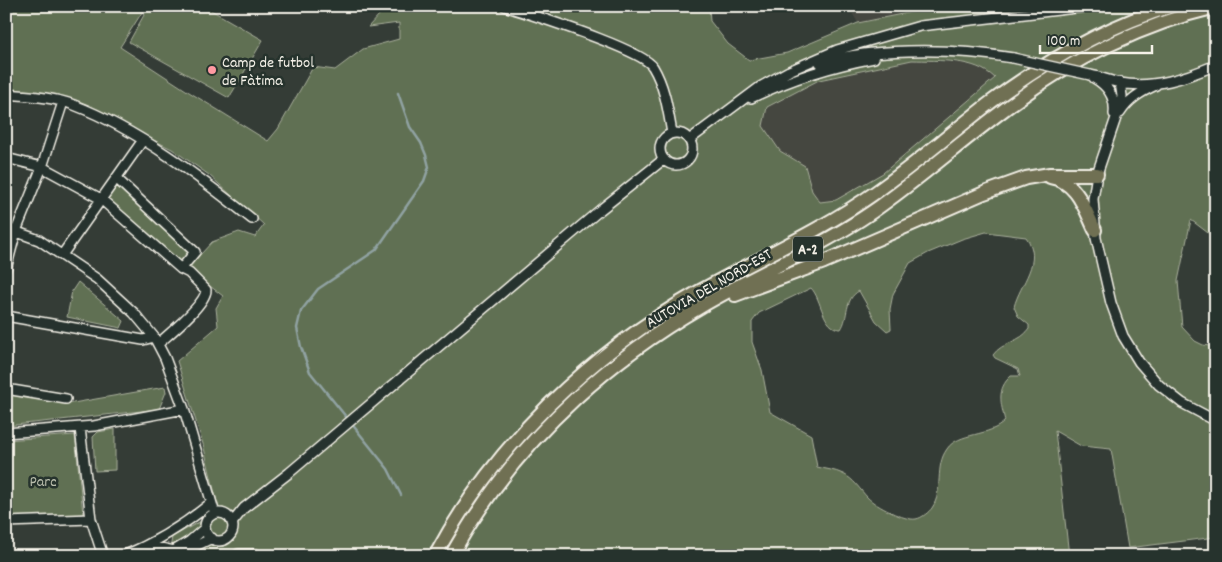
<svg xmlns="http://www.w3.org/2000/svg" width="1222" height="562" viewBox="0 0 1222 562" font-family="Dekko,sans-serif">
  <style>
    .built { fill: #454740 }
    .green { fill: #607052; stroke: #aab09d; fill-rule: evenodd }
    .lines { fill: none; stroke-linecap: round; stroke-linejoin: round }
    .stream { stroke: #90a2a2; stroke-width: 2.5 }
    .minor-casing { stroke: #f4f1e8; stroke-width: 12 }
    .highway-casing { stroke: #f4f1e8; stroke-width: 16 }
    .minor { stroke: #26332d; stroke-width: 9 }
    .highway { stroke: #706f52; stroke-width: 12 }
    .minor-bridge-casing { stroke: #f4f1e8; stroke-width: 12; stroke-linecap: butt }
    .minor-bridge { stroke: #26332d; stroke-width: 9 }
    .poi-dot { fill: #ff9aa2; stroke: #26332d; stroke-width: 2 }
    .labels { text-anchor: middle; stroke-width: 5; stroke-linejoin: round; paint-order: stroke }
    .shield { fill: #26332d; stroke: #b6b8b0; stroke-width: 1 }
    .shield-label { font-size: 15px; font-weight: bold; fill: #f4f1e8 }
    .poi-label { font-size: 16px; fill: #f4f1e8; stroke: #26332d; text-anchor: start }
    .street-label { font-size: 16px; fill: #f4f1e8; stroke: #26332d }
    .park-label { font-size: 16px; fill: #b9bdac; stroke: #26332d }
  </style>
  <rect width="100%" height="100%" fill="#343c36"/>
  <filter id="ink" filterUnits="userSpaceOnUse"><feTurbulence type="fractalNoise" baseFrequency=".02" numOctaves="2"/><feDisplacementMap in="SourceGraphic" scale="10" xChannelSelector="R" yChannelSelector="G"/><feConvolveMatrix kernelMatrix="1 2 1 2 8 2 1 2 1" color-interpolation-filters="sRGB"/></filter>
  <g filter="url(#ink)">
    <path class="built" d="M 848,6 L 941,6 L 858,23 Z
      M 912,60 L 963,63 L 988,71 L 996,79 L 883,173 L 836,200 L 820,202 L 812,191 L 805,166 L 780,151 L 763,126 L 767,107 L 820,80 Z"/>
    <path class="green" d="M 6,6 L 146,6 L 120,47 L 189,92 L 268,141 L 278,129 L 313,67 L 335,70 L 363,49 L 399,39 L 399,23 L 368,27 L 380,14 L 377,6 L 709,6 L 710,21 L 728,44 L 749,60 L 787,53 L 858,23 L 941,6 L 1216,6 L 1216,239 L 1191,220 L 1178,281 L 1182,327 L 1195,341 L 1203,345 L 1216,347 L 1216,537 L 1128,548 L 1111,449 L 1081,446 L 1055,431 L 1069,556 L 169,556 L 172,537 L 201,521 L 203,516 L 218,506 L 203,444 L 177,361 L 218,326 L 216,308 L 223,296 L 202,280 L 189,267 L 212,242 L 239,232 L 255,237 L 264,225 L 209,175 L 172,149 L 73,101 L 6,91 ZM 912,60 C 940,61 974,58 995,78 L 883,173 L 836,200 L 820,202 L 812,191 L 805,166 L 780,151 L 763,126 L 767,107 L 819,80 ZM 986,232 L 1026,237 C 1044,261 1020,283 1014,307 L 1018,316 L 1029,325 L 1029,329 C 1021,342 1002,342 993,355 L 995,358 L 1018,369 L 1020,376 L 1011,376 C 996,389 1001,404 1005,421 C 990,437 958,432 947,449 C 934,467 944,490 932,508 C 929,512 922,518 916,519 C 905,521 876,506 868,498 C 860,490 854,479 843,474 C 835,470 825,469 817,467 L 811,435 L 770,412 L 762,370 L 752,342 L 752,322 L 759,313 L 811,288 C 822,299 822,329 841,329 C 849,317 844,299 859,291 L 876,321 L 887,331 L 891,329 L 890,309 L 893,294 L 910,263 L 928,253 L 962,239 Z
      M 149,6 L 204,6 L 263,40 L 229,98 L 129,42 Z
      M 117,185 L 190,253 L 180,264 L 107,198 Z
      M 78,282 L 124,321 L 121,328 L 67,317 L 72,291 Z
      M 165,387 L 166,392 L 159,409 L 6,426 L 6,392 L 73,403 Z
      M 115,429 L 115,470 L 95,471 L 93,437 L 98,432 Z
      M 75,435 L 83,514 L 6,519 L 6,440 Z"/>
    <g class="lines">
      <path class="stream" d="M 398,93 L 410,127 L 421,143 L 426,155 L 429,167 L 424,181 L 376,250 L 318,289 L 301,311 L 297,328 L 301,347 L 310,372 L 388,469 L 401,495"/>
      <g class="minor-casing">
        <path id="minor" d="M 505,6 C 531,15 642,49 653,67 C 665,87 668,111 672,133
          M 820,63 C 849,54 878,52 908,51 C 944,50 977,52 1013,58
          M 1090,75 C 1100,77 1110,81 1120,83 C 1154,89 1185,78 1216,65
          M 1094,78 C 1108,86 1116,97 1114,114
          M 1120,82 L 1122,96 L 1121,103 L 1097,174 L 1093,199 L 1096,238 L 1111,303 L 1123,336 L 1139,362 L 1159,385 L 1182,403 L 1216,421
          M 6,94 C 29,96 53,97 74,105 C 139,130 198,176 252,219
          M 751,98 C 790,79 831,66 874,58
          M 1120,113 C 1129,99 1141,92 1156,85
          M660 149a16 16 0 1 1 32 0a16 16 0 1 1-32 0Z
          M 689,140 L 760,87 L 789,71 L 837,50 L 920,26 L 1093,6
          M 6,158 L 42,167 L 101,199 L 181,269 L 189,273 L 206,290 C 206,304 169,334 158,344
          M 116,178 L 195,252 L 181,269
          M 6,228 L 39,240 L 97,279 L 134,313 L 154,337 L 165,358 L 184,409 L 215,514
          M 62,255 L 143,140
          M 6,269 L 16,231 L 42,167 L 63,102
          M 6,316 L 143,340 L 154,337
          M 6,389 L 66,399
          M 80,428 L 91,519 L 103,556
          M 6,433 L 94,426 L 184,409
          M205 527a14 14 0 1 1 28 0a14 14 0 1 1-28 0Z
          M 6,522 L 91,519
          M 232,523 L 244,508 L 289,473 L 600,210 L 664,159
          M 147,545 L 174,551
          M 186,551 L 212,538
          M 123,556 C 155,543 184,525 211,503
          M 165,556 L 190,541 L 205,528"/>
      </g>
      <g class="highway-casing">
        <path id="highway" d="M 1050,177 C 1077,181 1085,209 1095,230
          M 735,295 L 824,262 L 984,193 L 1026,178 L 1050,174 L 1097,174
          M 239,556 L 255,556
          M 435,556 C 495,444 591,353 700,291 C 759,258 821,231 876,192 C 916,164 952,132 991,102 C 1046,61 1106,26 1172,6
          M 451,556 C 459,542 467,528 476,515 C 532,429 612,358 700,307 C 756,274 818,249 872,212 C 921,178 965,138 1013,103 C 1072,59 1143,24 1216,7"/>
      </g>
      <use href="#minor" class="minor"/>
      <use href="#highway" class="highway"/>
      <g class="minor-bridge-casing">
        <path id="minor-bridge" d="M 1013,58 L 1090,75"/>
      </g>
      <use href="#minor-bridge" class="minor-bridge"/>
    </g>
  </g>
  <circle class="poi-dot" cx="212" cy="70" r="5"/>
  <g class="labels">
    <rect class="shield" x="793" y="236.5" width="30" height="25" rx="4"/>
    <g class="shield-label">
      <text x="808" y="254">A-2</text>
    </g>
    <g class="poi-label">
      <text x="222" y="67">Camp de futbol<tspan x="222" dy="18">de Fàtima</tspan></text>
    </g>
    <g class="street-label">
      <text transform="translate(708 287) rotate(-30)" y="6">AUTOVIA DEL NORD-EST</text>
    </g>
    <g class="park-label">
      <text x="43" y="486">Parc</text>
    </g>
  </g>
  <rect width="1222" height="562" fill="none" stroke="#26332d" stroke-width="25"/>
  <rect x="12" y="12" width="1197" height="537" fill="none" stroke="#f4f1e8" stroke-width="2" filter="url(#ink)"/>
  <path d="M1040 45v8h112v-8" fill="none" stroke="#f4f1e8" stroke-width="2.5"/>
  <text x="1047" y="45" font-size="15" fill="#f4f1e8" stroke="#26332d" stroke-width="4" paint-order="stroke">100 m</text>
</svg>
